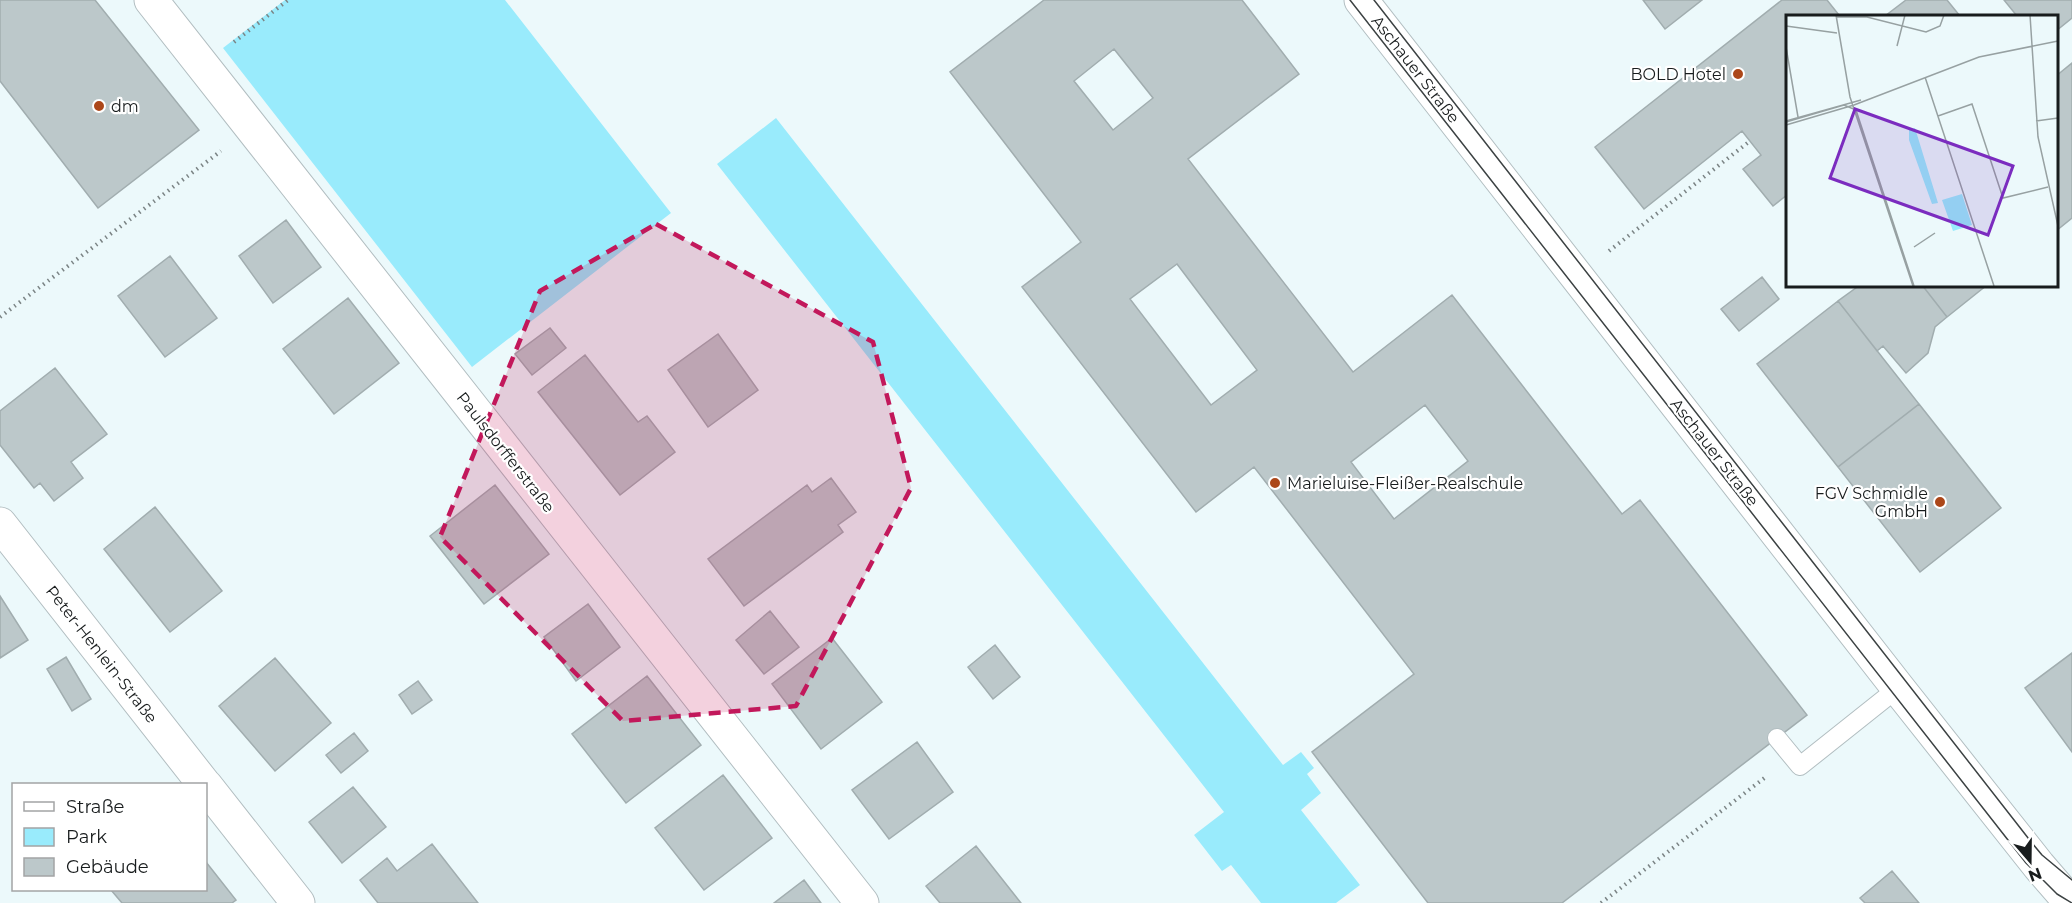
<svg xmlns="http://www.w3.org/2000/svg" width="2072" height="903" viewBox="0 0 2072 903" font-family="Montserrat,sans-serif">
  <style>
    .green { fill: #99ebfc }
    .building { fill: #bcc8ca; stroke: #a1adaf; stroke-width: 1.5; fill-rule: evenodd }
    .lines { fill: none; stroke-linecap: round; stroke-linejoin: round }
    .service-casing { stroke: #b2bec1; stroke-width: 20 }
    .minor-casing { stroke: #b2bec1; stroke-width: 35 }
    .path { stroke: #7b8485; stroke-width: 4; stroke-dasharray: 1.5 4.5; stroke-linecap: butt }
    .service { stroke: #fff; stroke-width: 18 }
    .minor { stroke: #fff; stroke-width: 33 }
    .tram { stroke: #3c4243; stroke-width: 1.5 }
    .marked { fill: #c2185b; fill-opacity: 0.2; stroke: #c2185b; stroke-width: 4.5; stroke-dasharray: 12 8; stroke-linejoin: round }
    .poi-dot { fill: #ac4719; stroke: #fff; stroke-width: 2 }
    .labels { text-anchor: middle; stroke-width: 4.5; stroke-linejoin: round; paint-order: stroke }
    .street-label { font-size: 16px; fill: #181c1d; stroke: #fff }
    .poi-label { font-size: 16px; fill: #181c1d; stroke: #fff; text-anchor: end }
    .inset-road { fill: none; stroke: #97a1a2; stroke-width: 1.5 }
    .view { fill: #7b2cbf; fill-opacity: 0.15; stroke: #7b2cbf; stroke-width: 3 }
    .inset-edge { fill: none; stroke: #181c1d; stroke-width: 3 }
  </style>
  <rect width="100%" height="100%" fill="#ecf9fb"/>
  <path class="green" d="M 285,0 L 505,0 L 671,213 L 472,367 L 223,48 Z
    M 776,118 L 1283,765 L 1301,752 L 1314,768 L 1307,774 L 1321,793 L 1301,810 L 1360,885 L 1336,903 L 1261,903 L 1231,865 L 1222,871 L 1194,835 L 1224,812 L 717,164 Z"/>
  <path class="building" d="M 0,0 L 95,0 L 199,130 L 98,208 L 0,81 Z
    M 1044,0 L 1242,0 L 1299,74 L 1188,159 L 1353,372 L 1452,295 L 1622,514 L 1640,500 L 1807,715 L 1562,903 L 1428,903 L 1312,752 L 1414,674 L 1254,467 L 1196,512 L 1022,287 L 1081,242 L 950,72 ZM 1114,49 L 1153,98 L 1113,130 L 1074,81 ZM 1177,264 L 1257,370 L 1211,405 L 1130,299 ZM 1425,405 L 1468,461 L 1394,519 L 1351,462 Z
    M 1643,0 L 1702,0 L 1665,29 Z
    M 1782,0 L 1827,0 L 1839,15 L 1787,16 L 1787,195 L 1773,206 L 1743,169 L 1761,155 L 1742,131 L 1644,209 L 1595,147 Z
    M 1906,0 L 1947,0 L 1960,16 L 1885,16 Z
    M 2004,0 L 2072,0 L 2072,18 L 2056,31 L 2056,16 L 2017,16 Z
    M 2072,63 L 2072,218 L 2056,231 L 2056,76 Z
    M 286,220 L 321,267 L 273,303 L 239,256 Z
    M 170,256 L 217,318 L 165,357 L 118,296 Z
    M 1762,277 L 1779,299 L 1739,331 L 1721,309 Z
    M 1860,285 L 1922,285 L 1947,317 L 1935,327 L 1928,353 L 1906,373 L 1883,346 L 1877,351 L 1838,301 Z
    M 1922,285 L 1987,285 L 1947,317 Z
    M 348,298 L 399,363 L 334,414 L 283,349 Z
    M 1838,301 L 1919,404 L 1838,467 L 1757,364 Z
    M 550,328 L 566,348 L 532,375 L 515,354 Z
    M 718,334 L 758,390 L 708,427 L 668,370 Z
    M 585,355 L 638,422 L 647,416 L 675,452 L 620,495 L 538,392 Z
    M 55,368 L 107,434 L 71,462 L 83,478 L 54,501 L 40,483 L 34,488 L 0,445 L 0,411 Z
    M 1919,404 L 2001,508 L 1920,572 L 1838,467 Z
    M 831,478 L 856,512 L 838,525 L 843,532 L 744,606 L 708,559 L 807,485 L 812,492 Z
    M 495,485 L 549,554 L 484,604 L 430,536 Z
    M 155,507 L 222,591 L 170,632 L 104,549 Z
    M 0,596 L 28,640 L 0,658 Z
    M 588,604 L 620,647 L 576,681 L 544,637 Z
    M 770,611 L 799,647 L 764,674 L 736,640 Z
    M 832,638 L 882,702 L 821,749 L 772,684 Z
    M 995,645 L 1020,677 L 993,699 L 968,667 Z
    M 2072,653 L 2072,752 L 2025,688 Z
    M 66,657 L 91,699 L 72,711 L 47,669 Z
    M 275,658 L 331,723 L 275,771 L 219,706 Z
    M 647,676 L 701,745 L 626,803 L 572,734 Z
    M 418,681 L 432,700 L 412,714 L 399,695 Z
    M 354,733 L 368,751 L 341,773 L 326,755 Z
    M 917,742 L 953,792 L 889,839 L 852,790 Z
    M 723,775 L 772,838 L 704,890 L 655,828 Z
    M 353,787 L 386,827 L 342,863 L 309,822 Z
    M 432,844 L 478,903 L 378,903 L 360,880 L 387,858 L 397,871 Z
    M 976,846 L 1021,903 L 940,903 L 926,886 Z
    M 206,862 L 236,900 L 232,903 L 122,903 L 111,890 L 206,890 Z
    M 1892,871 L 1919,903 L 1865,903 L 1860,898 Z
    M 804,880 L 821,903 L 774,903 Z"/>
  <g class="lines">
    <g class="service-casing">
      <path id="service" d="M 1777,738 L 1800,766 L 1898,688"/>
    </g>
    <g class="minor-casing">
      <path id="minor" d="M 151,0 L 862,903
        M 1361,0 L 1898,688 L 2039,866 L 2071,903
        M 0,524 L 204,784
        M 206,786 L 298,903"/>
    </g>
    <path class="path" d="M 234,42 L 288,0
      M 1609,251 L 1750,141
      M 0,317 L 221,151
      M 1601,903 L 1767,776"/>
    <use href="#service" class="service"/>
    <use href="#minor" class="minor"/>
    <path class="tram" d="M 1350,0 L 2026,863 L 2057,894 L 2072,903
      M 1374,0 L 2032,843 L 2042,855 L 2072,880"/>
  </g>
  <path class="marked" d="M 656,224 L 873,342 L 911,488 L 796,706 L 623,721 L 440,537 L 540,291 Z"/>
  <g class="poi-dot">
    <circle cx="1738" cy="74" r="6"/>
    <circle cx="99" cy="106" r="6"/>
    <circle cx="1275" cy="483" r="6"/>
    <circle cx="1940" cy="502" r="6"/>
  </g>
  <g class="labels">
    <g class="street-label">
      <text transform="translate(1416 69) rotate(52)" y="6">Aschauer Straße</text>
      <text transform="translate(506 452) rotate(52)" y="6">Paulsdorfferstraße</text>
      <text transform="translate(1715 452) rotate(52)" y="6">Aschauer Straße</text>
      <text transform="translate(102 654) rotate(52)" y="6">Peter-Henlein-Straße</text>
    </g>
    <g class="poi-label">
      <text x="1726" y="80">BOLD Hotel</text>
      <text x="111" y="112" text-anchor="start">dm</text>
      <text x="1287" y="489" text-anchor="start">Marieluise-Fleißer-Realschule</text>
      <text x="1928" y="499">FGV Schmidle<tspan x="1928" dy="18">GmbH</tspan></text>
    </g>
  </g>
  <g transform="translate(1786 15)">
    <rect width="272" height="272" fill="#ecf9fb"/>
    <path d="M 129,113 L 152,188 L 146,189 L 123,125 L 123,115 ZM 176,179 L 186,210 L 167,216 L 156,185 Z" fill="#99ebfc"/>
    <path class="inset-road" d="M 50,0 L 64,82 L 127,271M 244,0 L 252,122 L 272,211M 50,2 L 81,2 L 140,17 L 154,11 L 158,0M 0,11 L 51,18M 111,31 L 119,0M 0,32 L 12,102M 139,62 L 208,271M 152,101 L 186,89 L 217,183 L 262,172M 0,106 L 75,85M 250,106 L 272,103M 0,107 L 58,90 L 70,95 L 128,271M 0,110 L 68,90 L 193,42 L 272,26M 128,232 L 149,218"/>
    <path class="view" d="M 69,94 L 227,151 L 202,220 L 44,163 Z"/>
    <rect width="272" height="272" class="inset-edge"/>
  </g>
  <rect x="12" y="783" width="195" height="108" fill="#ffffff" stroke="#a3a4a5" stroke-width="1.5"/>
  <rect x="24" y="802" width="30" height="9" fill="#ffffff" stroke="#a3a4a5" stroke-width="1.5"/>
  <text x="66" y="813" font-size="18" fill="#181c1d">Straße</text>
  <rect x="24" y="828" width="30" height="18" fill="#99ebfc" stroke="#a3a4a5" stroke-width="1.5"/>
  <text x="66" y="843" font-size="18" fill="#181c1d">Park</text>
  <rect x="24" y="858" width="30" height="18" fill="#bcc8ca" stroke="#a3a4a5" stroke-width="1.5"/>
  <text x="66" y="873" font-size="18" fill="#181c1d">Gebäude</text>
  <g transform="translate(2030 861) rotate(160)" stroke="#ffffff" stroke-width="4.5" paint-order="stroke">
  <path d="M0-4.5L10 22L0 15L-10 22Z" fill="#181c1d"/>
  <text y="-9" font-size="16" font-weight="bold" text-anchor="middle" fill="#181c1d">N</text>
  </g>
</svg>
